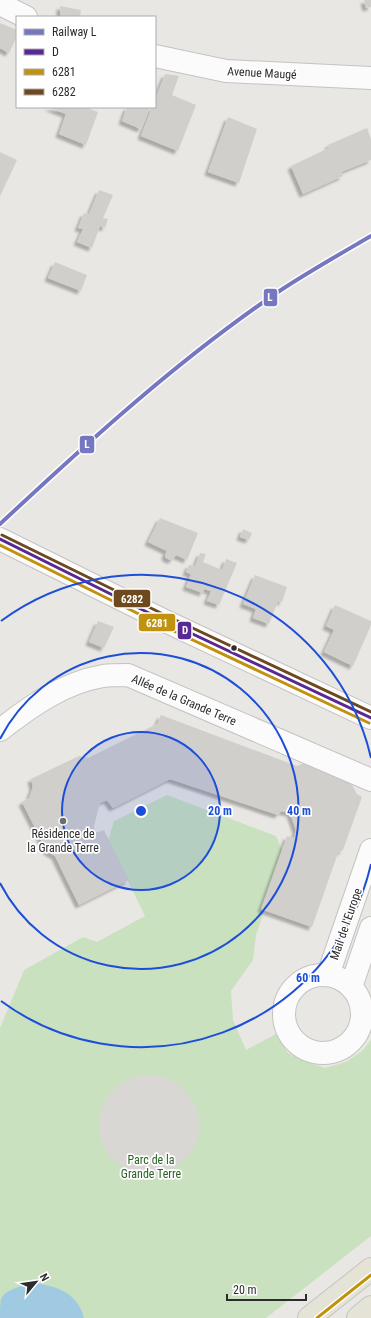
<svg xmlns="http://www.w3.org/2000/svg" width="371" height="1318" viewBox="0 0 371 1318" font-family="'Roboto Condensed',sans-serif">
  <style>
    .green { fill: #cae1c0 }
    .plaza { fill: #d9d7d3 }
    .water { fill: #9fcae2 }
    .building { fill: #d1cfcc; filter: url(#shadow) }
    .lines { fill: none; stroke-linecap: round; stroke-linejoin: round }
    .minor-casing { stroke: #c4c3c2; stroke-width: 24 }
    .major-casing { stroke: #c5c4c2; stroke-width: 24 }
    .minor { stroke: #fcfbfb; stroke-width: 22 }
    .major { stroke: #e5e3d6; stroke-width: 22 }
    .bus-1-casing { stroke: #fff; stroke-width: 6 }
    .bus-2-casing { stroke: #fff; stroke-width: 6 }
    .bus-3-casing { stroke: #fff; stroke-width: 6 }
    .bus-1 { stroke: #582895; stroke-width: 3 }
    .bus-2 { stroke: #c0920d; stroke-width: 3 }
    .bus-3 { stroke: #6e491e; stroke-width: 3 }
    .rail-1-casing { stroke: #fff; stroke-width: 7 }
    .rail-1 { stroke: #7577c0; stroke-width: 4 }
    .ring { fill: none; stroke: #1d4ed8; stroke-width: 2 }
    .bus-dot { fill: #2c2c2c; stroke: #fff; stroke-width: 1.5 }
    .poi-dot { fill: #6e6d6c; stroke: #fff; stroke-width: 1.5 }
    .labels { text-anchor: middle; stroke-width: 3.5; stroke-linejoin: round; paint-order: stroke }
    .street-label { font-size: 12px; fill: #2c2c2c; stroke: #fff }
    .poi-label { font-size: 12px; fill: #2c2c2c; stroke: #fff }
    .park-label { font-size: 12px; fill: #296223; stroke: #fff }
    .centre { fill: #1d4ed8; stroke: #fff; stroke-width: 2 }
    .ring-label { font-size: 12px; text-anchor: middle; font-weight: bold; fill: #1d4ed8; stroke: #fff; stroke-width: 3.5; stroke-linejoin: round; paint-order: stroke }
    .line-badge { stroke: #fff; stroke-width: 1.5 }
    .badge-label { font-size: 11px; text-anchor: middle; font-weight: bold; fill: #fff }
  </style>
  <defs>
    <filter id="shadow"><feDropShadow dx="-3.5" dy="3.5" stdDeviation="1" flood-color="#0004"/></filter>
  </defs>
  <rect width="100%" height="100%" fill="#e9e7e3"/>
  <path class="green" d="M 167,795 L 276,836 L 284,854 L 256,935 L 253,960 L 231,991 L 233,1020 L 246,1050 L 276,1034 L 288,1053 L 304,1061 L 325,1068 L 346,1062 L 362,1051 L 371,1040 L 371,1236 L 266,1318 L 0,1318 L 0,1028 L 24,970 L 83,937 L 97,942 L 145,916 L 108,841 L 114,821 Z"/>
  <path class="plaza" d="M99 1125a50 50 0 1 1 100 0a50 50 0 1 1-100 0Z"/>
  <path class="water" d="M 34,1283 C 57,1286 78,1293 84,1318 L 0,1318 C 0,1313 0,1304 1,1299 C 5,1289 25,1285 34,1283 Z"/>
  <path class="building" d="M 364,0 L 371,0 L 371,7 L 366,8 Z
    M 60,6 L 81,10 L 80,17 L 60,17 Z
    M 0,23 L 17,30 L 17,36 L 9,53 L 0,48 Z
    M 165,74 L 179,76 L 172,95 L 196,105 L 178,151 L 141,136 L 152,107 L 155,107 L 155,100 Z
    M 48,107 L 85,107 L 98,112 L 86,145 L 59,134 L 66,114 Z
    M 127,107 L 150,107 L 141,129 L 122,121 Z
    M 228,117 L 257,129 L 239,183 L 208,172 Z
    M 367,128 L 371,139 L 371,160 L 341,172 L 343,176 L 303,194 L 291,166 L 329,148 L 328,145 Z
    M 0,152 L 17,160 L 0,196 Z
    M 99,190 L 113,195 L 103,218 L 108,219 L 105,228 L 100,226 L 92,248 L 77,242 L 83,229 L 78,228 L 84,213 L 89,214 Z
    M 55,262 L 87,275 L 81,291 L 48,278 Z
    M 160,518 L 198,533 L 187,560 L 176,555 L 172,560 L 170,560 L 166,558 L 165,555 L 167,551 L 148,542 Z
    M 243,529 L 252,533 L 249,540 L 240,537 Z
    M 200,553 L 206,554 L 203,562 L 222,570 L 226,559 L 237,563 L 219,605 L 207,601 L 211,591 L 204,589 L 203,593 L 186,587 L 191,574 L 186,572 L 189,565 L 195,566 Z
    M 255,575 L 287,587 L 282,602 L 278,601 L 269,624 L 253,618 L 256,609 L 243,604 Z
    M 335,605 L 371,621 L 371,625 L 353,666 L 324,652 L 334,630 L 326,626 Z
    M 98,621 L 114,627 L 104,648 L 89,642 Z
    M 161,715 L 297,766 L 307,762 L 355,779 L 352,785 L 357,794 L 362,797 L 343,850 L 338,853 L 312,927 L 261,909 L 287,836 L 294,838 L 296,830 L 290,813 L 281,811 L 278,815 L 170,779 L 113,808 L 107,800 L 100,803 L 94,826 L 95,833 L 104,830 L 129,880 L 79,905 L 55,856 L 47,851 L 22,802 L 29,798 L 33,787 L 31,779 L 79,756 L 88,758 L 157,724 Z"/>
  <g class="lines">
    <g class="minor-casing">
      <path id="minor" d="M 0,4 L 26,17
        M 155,56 L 226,71 L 371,78
        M 0,539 L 163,620 L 371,718
        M 0,730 C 31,706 63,683 103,676 C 111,675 120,675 128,675 L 371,780
        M 328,975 L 371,850
        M284 1014a39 39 0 1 1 78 0a39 39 0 1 1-78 0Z
        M 351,987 L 371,928"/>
    </g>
    <g class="major-casing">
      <path id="major" d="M 309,1318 L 371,1269
        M 358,1318 L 371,1307"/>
    </g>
    <use href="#minor" class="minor"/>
    <use href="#major" class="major"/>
    <g class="bus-1-casing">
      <path id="bus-1" d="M 0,539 L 163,620 L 371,718"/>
    </g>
    <g class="bus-2-casing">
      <path id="bus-2" d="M 0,545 L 161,625 L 369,723
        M 317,1318 L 371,1275"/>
    </g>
    <g class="bus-3-casing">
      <path id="bus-3" d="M 2,535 L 165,615 L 371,712"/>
    </g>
    <use href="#bus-1" class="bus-1"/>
    <use href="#bus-2" class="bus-2"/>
    <use href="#bus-3" class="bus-3"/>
    <g class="rail-1-casing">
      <path id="rail-1" d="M 0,524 C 88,442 178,360 278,292 C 308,272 340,254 371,236"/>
    </g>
    <use href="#rail-1" class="rail-1"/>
  </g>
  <circle cx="141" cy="811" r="79" fill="#1d4ed8" fill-opacity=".12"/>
  <g class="ring">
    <circle cx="141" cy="811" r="79"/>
    <path d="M0 739A158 158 0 1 1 0 883"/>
    <path d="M371 864A236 236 0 0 1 1 1001M1 621A236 236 0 0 1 371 758"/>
  </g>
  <circle class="bus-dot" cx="234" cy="648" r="3.5"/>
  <circle class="poi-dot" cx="63" cy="821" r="4"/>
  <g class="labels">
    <g class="street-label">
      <text transform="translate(262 73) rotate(3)" y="4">Avenue Maugé</text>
      <text transform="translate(184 700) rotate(23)" y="4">Allée de la Grande Terre</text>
      <text transform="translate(346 924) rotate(-71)" y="4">Mail de l'Europe</text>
    </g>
    <g class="poi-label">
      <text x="63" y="838">Résidence de<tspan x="63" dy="14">la Grande Terre</tspan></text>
    </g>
    <g class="park-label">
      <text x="151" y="1164">Parc de la<tspan x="151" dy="14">Grande Terre</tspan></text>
    </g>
  </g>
  <circle cx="141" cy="811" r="6" class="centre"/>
  <g class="ring-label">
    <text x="220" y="815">20 m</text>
    <text x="299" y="815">40 m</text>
    <text x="308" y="982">60 m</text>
  </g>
  <g class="line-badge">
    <rect x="263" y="288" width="15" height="19" rx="4" fill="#7577c0"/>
    <rect x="79" y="435" width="16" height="19" rx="4" fill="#7577c0"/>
    <rect x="113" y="589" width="38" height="19" rx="4" fill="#6e491e"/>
    <rect x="138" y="613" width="38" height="19" rx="4" fill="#c0920d"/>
    <rect x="177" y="621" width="15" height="19" rx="4" fill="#582895"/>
  </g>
  <g class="badge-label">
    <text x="270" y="301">L</text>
    <text x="87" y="448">L</text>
    <text x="132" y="603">6282</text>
    <text x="157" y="627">6281</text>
    <text x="185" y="634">D</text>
  </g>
  <rect x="16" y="16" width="140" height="92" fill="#ffffff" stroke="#ababab"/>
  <rect x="24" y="29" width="20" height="6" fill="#7577c0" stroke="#ababab"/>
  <text x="52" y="36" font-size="12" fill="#2c2c2c">Railway L</text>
  <rect x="24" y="49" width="20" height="6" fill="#582895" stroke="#ababab"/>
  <text x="52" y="56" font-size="12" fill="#2c2c2c">D</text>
  <rect x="24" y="69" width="20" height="6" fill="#c0920d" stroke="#ababab"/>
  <text x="52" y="76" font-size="12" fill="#2c2c2c">6281</text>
  <rect x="24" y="89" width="20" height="6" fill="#6e491e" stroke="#ababab"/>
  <text x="52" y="96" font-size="12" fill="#2c2c2c">6282</text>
  <g transform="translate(36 1282) rotate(61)" stroke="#ffffff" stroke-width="3" paint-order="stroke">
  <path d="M0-3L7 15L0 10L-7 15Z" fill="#2c2c2c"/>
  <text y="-6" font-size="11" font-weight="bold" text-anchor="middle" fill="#2c2c2c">N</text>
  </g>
  <path d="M227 1294v6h79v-6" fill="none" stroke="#2c2c2c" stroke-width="2"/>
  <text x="233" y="1294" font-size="12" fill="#2c2c2c" stroke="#ffffff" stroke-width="3" paint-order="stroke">20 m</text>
</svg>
